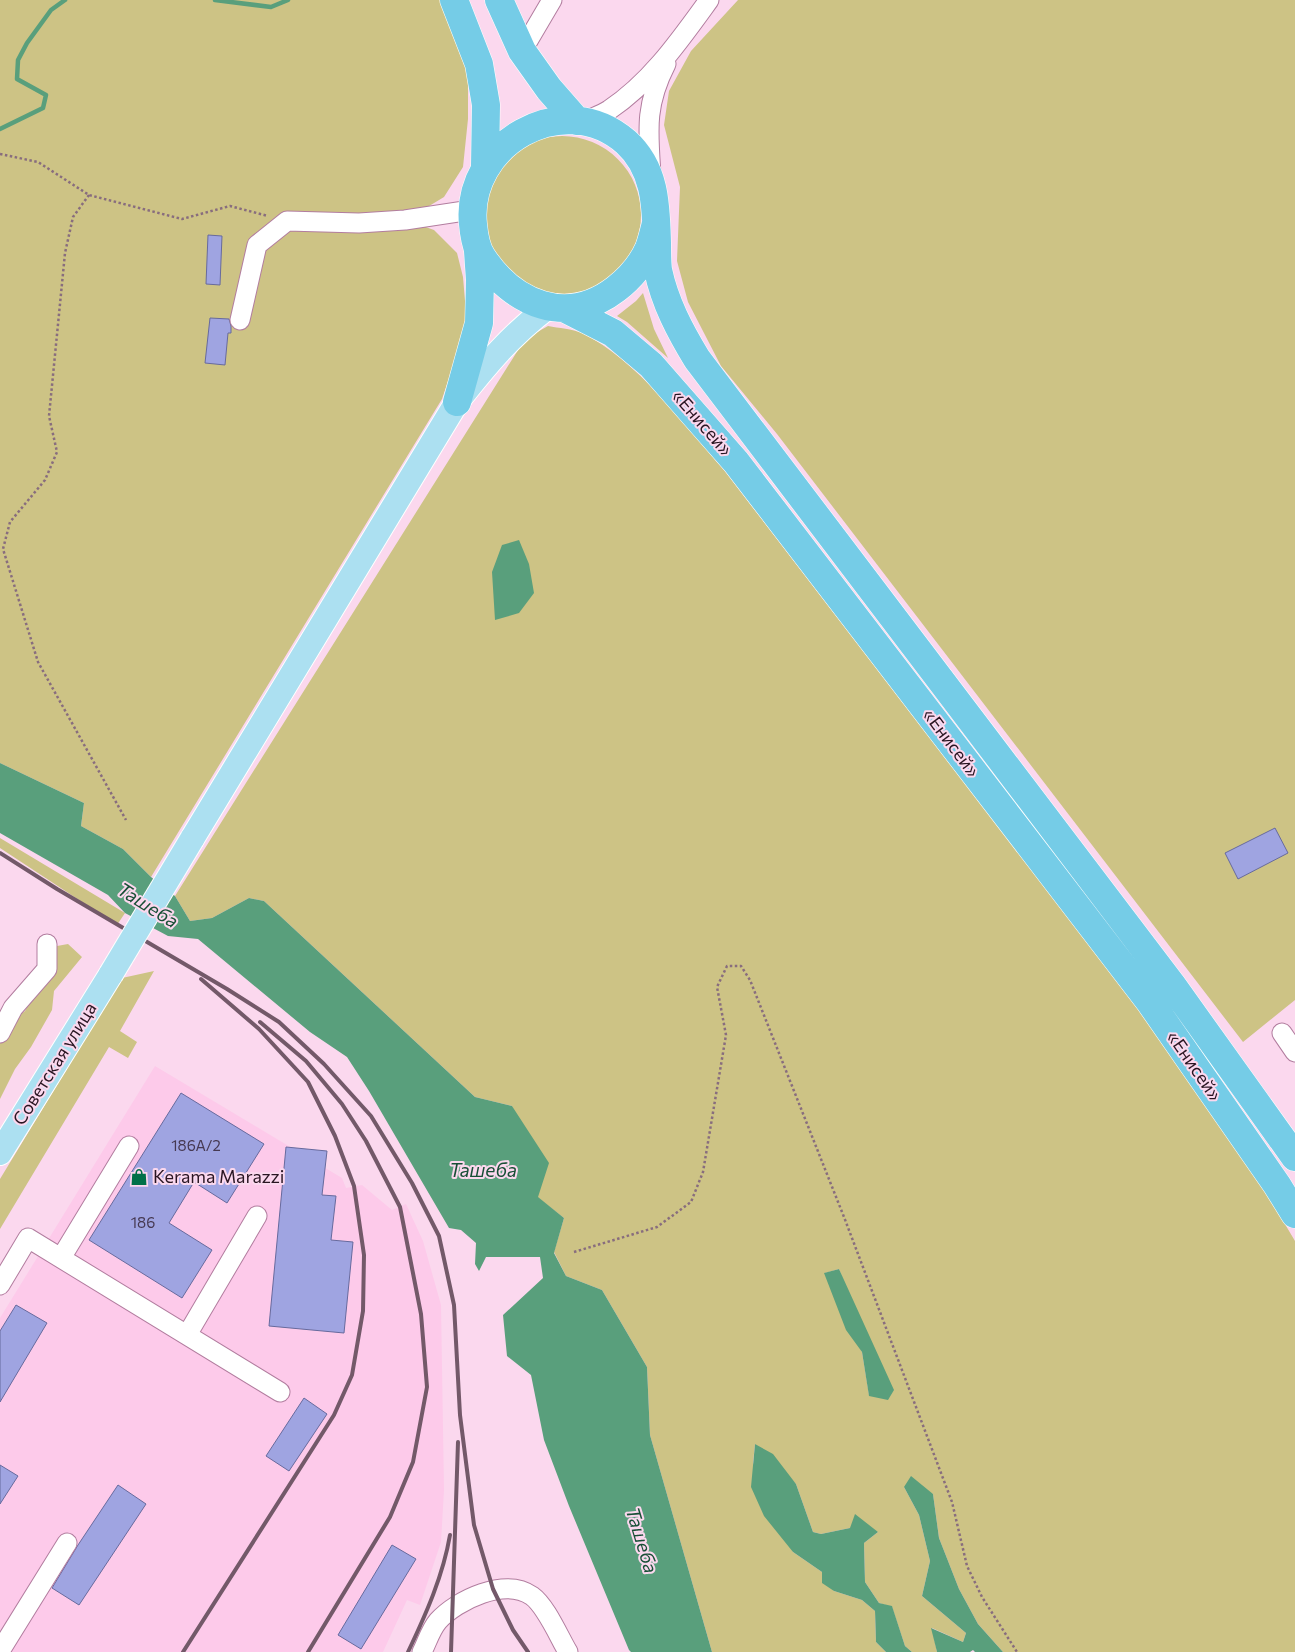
<svg xmlns="http://www.w3.org/2000/svg" width="1295" height="1652" viewBox="0 0 1295 1652" font-family="Commissioner,sans-serif">
  <style>
    .built { fill: #fdcaea }
    .green { fill: #cdc385; fill-rule: evenodd }
    .water { fill: #599f7c }
    .lines { fill: none; stroke-linecap: round; stroke-linejoin: round }
    .stream { stroke: #599f7c; stroke-width: 4.5 }
    .building { fill: #9fa4e1; stroke: #676a9d }
    .minor-casing { stroke: #b27d9f; stroke-width: 21 }
    .major-casing { stroke: #fff; stroke-width: 26 }
    .highway-casing { stroke: #fff; stroke-width: 29 }
    .path { stroke: #886d7e; stroke-width: 2.5; stroke-dasharray: 2.5 2.5; stroke-linecap: butt }
    .minor { stroke: #fff; stroke-width: 19 }
    .major { stroke: #ace0f1; stroke-width: 24 }
    .highway { stroke: #75cce7; stroke-width: 28 }
    .rail { stroke: #735969; stroke-width: 4 }
    .major-bridge-casing { stroke: #fff; stroke-width: 26; stroke-linecap: butt }
    .major-bridge { stroke: #ace0f1; stroke-width: 24 }
    .labels { text-anchor: middle; stroke-width: 4; stroke-linejoin: round; paint-order: stroke }
    .number-label { font-size: 15px; fill: #463952 }
    .street-label { font-size: 18px; fill: #291522; stroke: #fbd8ee }
    .poi-label { font-size: 18px; fill: #291522; stroke: #fbd8ee; text-anchor: start }
    .water-label { font-size: 19px; font-style: italic; fill: #184f36; stroke: #fbd8ee }
  </style>
  <rect width="100%" height="100%" fill="#fbd8ee"/>
  <path class="built" d="M 155,1066 L 342,1178 L 346,1188 L 362,1185 L 392,1210 L 406,1204 L 423,1241 L 441,1305 L 444,1490 L 441,1542 L 420,1605 L 407,1600 L 383,1652 L 0,1652 L 0,1318 Z"/>
  <path class="green" d="M 0,0 L 441,0 L 468,71 L 468,119 L 463,167 L 444,197 L 406,220 L 434,230 L 457,253 L 463,277 L 467,325 L 442,399 L 151,877 L 123,849 L 81,826 L 84,803 L 0,763 Z
    M 738,0 L 1295,0 L 1295,1000 L 1243,1042 L 777,434 L 721,366 L 688,302 L 677,261 L 680,187 L 664,125 L 669,91 L 691,51 Z
    M483 215a79 79 0 1 1 158 0a79 79 0 1 1-158 0Z
    M 643,293 L 654,329 L 668,358 L 627,322 L 617,316 L 636,301 Z
    M 548,326 C 559,328 572,329 582,333 C 637,360 684,424 724,470 L 1140,1011 L 1267,1194 L 1295,1241 L 1295,1652 L 1003,1652 L 978,1624 L 959,1589 L 939,1538 L 933,1494 L 904,1487 L 919,1515 L 930,1561 L 922,1596 L 966,1633 L 963,1642 L 932,1628 L 937,1652 L 912,1652 L 905,1646 L 892,1607 L 879,1603 L 865,1582 L 864,1543 L 878,1532 L 850,1528 L 821,1534 L 813,1532 L 796,1484 L 755,1444 L 753,1463 L 793,1552 L 822,1572 L 834,1591 L 862,1600 L 875,1611 L 876,1642 L 886,1652 L 712,1652 L 650,1435 L 647,1367 L 602,1290 L 566,1276 L 554,1252 L 564,1218 L 537,1197 L 512,1106 L 475,1097 L 264,901 L 249,898 L 212,918 L 190,921 L 175,896 L 525,339 ZM 839,1269 L 888,1399 L 869,1395 L 862,1352 L 825,1273 Z
    M 0,838 L 125,913 L 117,925 L 0,848 Z
    M 68,944 L 82,957 L 54,991 L 52,1010 L 31,1047 L 15,1069 L 0,1099 L 0,1040 L 8,1024 L 25,1011 L 57,946 Z
    M 154,971 L 120,1031 L 137,1042 L 128,1058 L 109,1047 L 0,1229 L 0,1179 L 122,978 Z"/>
  <path class="water" d="M 519,540 L 529,564 L 534,593 L 519,613 L 495,620 L 492,572 L 502,545 Z
    M 0,763 L 84,803 L 81,826 L 123,849 L 151,877 L 175,896 L 190,921 L 212,918 L 249,898 L 264,901 L 475,1097 L 512,1106 L 549,1163 L 538,1197 L 564,1218 L 554,1253 L 566,1276 L 602,1290 L 647,1367 L 650,1435 L 712,1652 L 631,1652 L 629,1650 L 569,1506 L 544,1440 L 531,1375 L 507,1356 L 503,1315 L 543,1278 L 540,1257 L 486,1257 L 479,1271 L 475,1264 L 476,1243 L 461,1230 L 449,1228 L 369,1091 L 347,1057 L 310,1032 L 198,939 L 168,936 L 125,913 L 108,895 L 0,833 Z
    M 839,1269 L 894,1390 L 888,1400 L 869,1396 L 862,1352 L 846,1330 L 824,1273 Z
    M 755,1444 L 773,1454 L 796,1484 L 813,1532 L 821,1534 L 850,1528 L 855,1514 L 878,1532 L 864,1543 L 865,1582 L 879,1603 L 892,1606 L 905,1646 L 912,1652 L 886,1652 L 876,1642 L 875,1611 L 862,1600 L 834,1591 L 822,1583 L 822,1572 L 793,1552 L 764,1516 L 751,1487 Z
    M 911,1476 L 933,1494 L 939,1538 L 959,1589 L 978,1624 L 1003,1652 L 975,1652 L 973,1650 L 970,1652 L 937,1652 L 931,1628 L 963,1642 L 966,1633 L 922,1596 L 930,1561 L 919,1515 L 904,1487 Z"/>
  <g class="lines">
    <path class="stream" d="M 215,0 L 271,7 L 288,0
      M 0,129 L 43,108 L 46,95 L 17,79 L 18,60 L 27,43 L 51,10 L 65,0"/>
  </g>
  <path class="building" d="M 208,235 L 222,236 L 220,285 L 206,284 Z
    M 210,318 L 229,319 L 231,326 L 231,333 L 228,333 L 225,365 L 205,363 Z
    M 1275,828 L 1288,853 L 1238,879 L 1225,853 Z
    M 181,1093 L 264,1144 L 227,1203 L 194,1182 L 169,1223 L 212,1250 L 182,1298 L 89,1240 Z
    M 286,1147 L 327,1151 L 322,1195 L 336,1196 L 331,1240 L 353,1242 L 344,1333 L 269,1326 Z
    M 16,1305 L 47,1323 L 0,1402 L 0,1331 Z
    M 304,1398 L 327,1414 L 289,1471 L 266,1456 Z
    M 0,1465 L 18,1476 L 0,1504 Z
    M 118,1485 L 146,1504 L 79,1605 L 52,1588 L 78,1545 Z
    M 392,1545 L 416,1559 L 361,1649 L 338,1635 Z"/>
  <g class="lines">
    <g class="minor-casing">
      <path id="minor" d="M 522,51 L 552,0
        M 584,122 C 592,118 601,115 609,110 C 651,82 680,40 709,0
        M 651,174 C 648,130 645,105 666,64
        M 240,320 L 257,245 L 287,221 L 359,223 L 405,220 L 471,210
        M 0,1033 L 13,1008 L 47,969 L 47,944
        M 1282,1033 L 1295,1052
        M 61,1258 L 129,1146
        M 0,1285 L 28,1238 L 280,1392
        M 187,1335 L 257,1216
        M 0,1651 L 67,1543
        M 422,1652 C 427,1642 431,1629 438,1621 C 457,1600 505,1577 532,1596 C 546,1606 559,1637 568,1652"/>
    </g>
    <g class="major-casing">
      <path id="major" d="M 192,839 L 457,402 C 486,365 510,336 548,307
        M 0,1153 L 111,974"/>
    </g>
    <g class="highway-casing">
      <path id="highway" d="M 454,0 L 479,64 L 486,105 L 485,166
        M 499,0 L 522,51 L 549,89 L 577,121
        M 656,223 C 654,231 652,240 649,248 C 642,264 629,279 616,289 C 567,327 513,304 482,257 C 476,248 474,235 473,224 C 465,144 563,87 626,142 C 656,169 656,207 657,243 C 657,252 657,261 658,270 C 665,303 680,331 697,359 L 1172,985 L 1295,1157
        M 566,309 L 613,333 L 651,365 L 736,462 L 1150,1002 L 1277,1185 L 1295,1214
        M 457,402 L 479,323 L 480,280 L 478,251"/>
    </g>
    <path class="path" d="M 0,154 L 38,162 L 89,195 L 182,219 L 230,206 L 268,216
      M 89,195 L 73,217 L 65,253 L 49,416 L 57,452 L 45,480 L 10,522 L 3,549 L 38,662 L 126,820
      M 574,1252 L 657,1227 L 691,1202 L 703,1172 L 726,1035 L 717,987 L 727,966 L 741,966 L 750,980 L 844,1217 L 952,1502 L 967,1566 L 982,1597 L 1017,1652"/>
    <use href="#minor" class="minor"/>
    <use href="#major" class="major"/>
    <use href="#highway" class="highway"/>
    <path class="rail" d="M 0,853 L 57,889 L 227,989 L 279,1022 L 324,1064 L 371,1116 L 412,1183 L 439,1236 L 454,1305 L 460,1415 L 474,1525 L 493,1589 L 513,1630 L 528,1652
      M 260,1022 L 306,1061 L 342,1104 L 366,1141 L 400,1207 L 421,1314 L 427,1387 L 413,1462 L 390,1517 L 308,1652
      M 183,1652 L 334,1415 L 352,1375 L 363,1311 L 364,1255 L 354,1186 L 335,1136 L 308,1082 L 259,1029 L 201,979
      M 408,1652 C 426,1614 443,1576 450,1535
      M 451,1652 L 458,1442"/>
    <g class="major-bridge-casing">
      <path id="major-bridge" d="M 111,974 L 192,839"/>
    </g>
    <use href="#major-bridge" class="major-bridge"/>
  </g>
  <defs>
    <g id="shop-bare" transform="scale(1.35)"><path d="M-5-2.5h2.3a2.7 3.5 0 0 1 5.4 0H5L5.5 6h-11ZM-1.5-2.5h3a1.5 2.3 0 0 0-3 0Z" fill="#007049" stroke="#fbd8ee" stroke-width="2.5" paint-order="stroke"/></g>
  </defs>
  <g fill-rule="evenodd">
    <use href="#shop-bare" x="139" y="1177"/>
  </g>
  <g class="labels">
    <g class="number-label">
      <text x="196" y="1151">186А/2</text>
      <text x="143" y="1228">186</text>
    </g>
    <g class="street-label">
      <text transform="translate(702 423) rotate(49)" y="6">«Енисей»</text>
      <text transform="translate(951 743) rotate(53)" y="6">«Енисей»</text>
      <text transform="translate(55 1064) rotate(-58)" y="6">Советская улица</text>
      <text transform="translate(1194 1066) rotate(55)" y="6">«Енисей»</text>
    </g>
    <g class="poi-label">
      <text x="153" y="1183">Kerama Marazzi</text>
    </g>
    <g class="water-label">
      <text transform="translate(148 905) rotate(32)" y="7">Ташеба</text>
      <text x="483" y="1177">Ташеба</text>
      <text transform="translate(642 1540) rotate(73)" y="7">Ташеба</text>
    </g>
  </g>
</svg>
